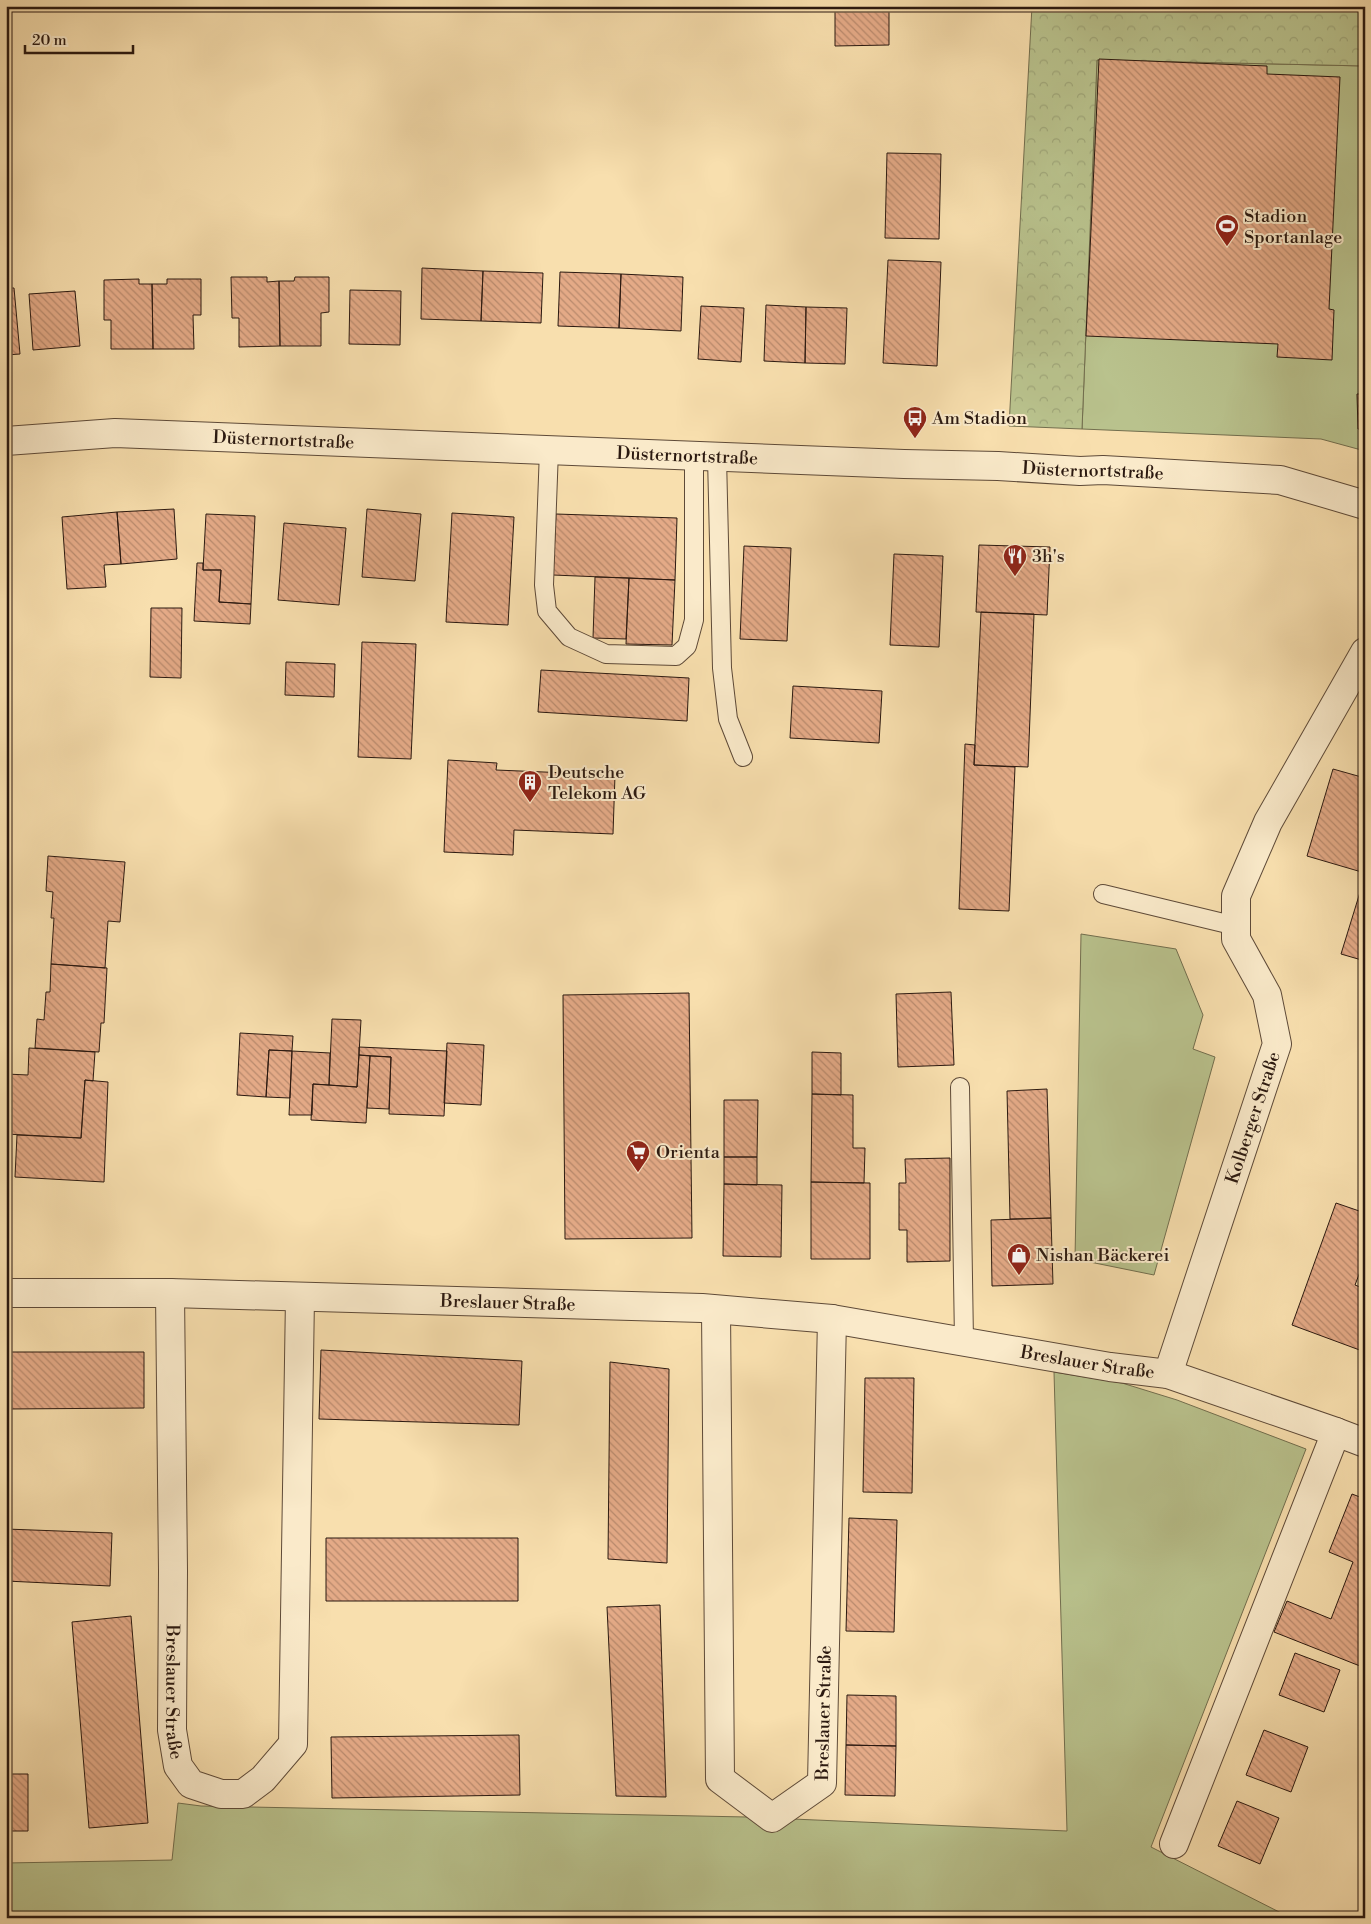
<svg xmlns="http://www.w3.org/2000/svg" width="1371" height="1924" viewBox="0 0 1371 1924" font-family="'Libre Bodoni',serif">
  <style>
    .green { fill: #b9c28d; stroke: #726e4e }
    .forest { fill: url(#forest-crowns); stroke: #726e4e }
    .building { fill: url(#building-back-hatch); stroke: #2b1910 }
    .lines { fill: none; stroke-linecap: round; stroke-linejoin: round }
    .service-casing { stroke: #5e4a38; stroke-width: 20 }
    .minor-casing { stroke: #5e4a38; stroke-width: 30 }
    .service { stroke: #faeaca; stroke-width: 18 }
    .minor { stroke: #faeaca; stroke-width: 28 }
    .labels { text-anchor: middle; stroke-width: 4; stroke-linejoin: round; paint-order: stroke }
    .poi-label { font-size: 18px; fill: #2b1910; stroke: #faeaca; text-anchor: start }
    .street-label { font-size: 18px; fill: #2b1910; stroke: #faeaca }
  </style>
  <defs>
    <pattern id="forest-crowns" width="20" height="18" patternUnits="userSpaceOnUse" patternTransform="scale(1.25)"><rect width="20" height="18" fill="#b9c28d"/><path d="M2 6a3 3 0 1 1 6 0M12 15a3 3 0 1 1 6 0" fill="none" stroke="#9fa679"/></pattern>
    <pattern id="building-back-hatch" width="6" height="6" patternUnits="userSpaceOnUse" patternTransform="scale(1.25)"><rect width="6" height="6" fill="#e4aa87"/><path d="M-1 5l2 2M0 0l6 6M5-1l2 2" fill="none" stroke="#b98a6d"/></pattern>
  </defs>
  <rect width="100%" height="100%" fill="#f8dfae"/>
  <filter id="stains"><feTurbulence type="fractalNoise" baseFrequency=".004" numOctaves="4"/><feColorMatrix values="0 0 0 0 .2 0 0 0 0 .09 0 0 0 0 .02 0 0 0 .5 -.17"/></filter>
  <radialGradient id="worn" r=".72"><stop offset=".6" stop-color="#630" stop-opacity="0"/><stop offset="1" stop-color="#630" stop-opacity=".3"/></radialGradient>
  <path class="green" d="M 1097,60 L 1365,66 L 1365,451 L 1321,439 L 1082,429 Z
    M 1081,934 L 1176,949 L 1203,1015 L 1193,1049 L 1215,1057 L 1154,1275 L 1075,1259 Z
    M 1054,1372 L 1122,1383 L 1177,1400 L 1306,1449 L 1151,1847 L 1291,1918 L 6,1918 L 6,1863 L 172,1860 L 178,1803 L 201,1806 L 747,1817 L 1067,1831 Z"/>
  <path class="forest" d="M 1032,6 L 1365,6 L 1365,66 L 1097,60 L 1082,429 L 1009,426 Z"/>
  <path class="building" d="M 835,6 L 889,6 L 889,45 L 835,46 Z
    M 1099,59 L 1267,66 L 1267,74 L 1340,77 L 1329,309 L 1334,310 L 1332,360 L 1277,357 L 1278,344 L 1086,336 Z
    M 887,153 L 941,154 L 939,239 L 885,238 Z
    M 888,260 L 941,262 L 937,366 L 883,363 Z
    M 422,268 L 483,271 L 481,321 L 421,319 Z
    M 483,271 L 543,273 L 541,323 L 481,321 Z
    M 560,272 L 621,274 L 619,328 L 558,326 Z
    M 621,274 L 683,277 L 681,331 L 619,328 Z
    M 231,277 L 267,277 L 267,282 L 279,281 L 280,346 L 239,347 L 239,318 L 232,318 Z
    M 295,277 L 329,277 L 329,312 L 321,313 L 321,346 L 280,346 L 279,281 L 294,281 Z
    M 139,279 L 139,284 L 152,284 L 153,349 L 111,349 L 111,320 L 104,320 L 104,280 Z
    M 167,279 L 201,279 L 201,315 L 193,315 L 194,349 L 153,349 L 152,284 L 167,284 Z
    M 6,288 L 14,288 L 20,354 L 6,355 Z
    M 350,290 L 401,291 L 400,345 L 349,344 Z
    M 75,291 L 80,346 L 33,350 L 29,294 Z
    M 766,305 L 806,307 L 805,363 L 764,361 Z
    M 701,306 L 744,308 L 741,362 L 698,359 Z
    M 806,307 L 847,308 L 845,364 L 805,363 Z
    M 1357,394 L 1365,394 L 1365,429 L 1358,429 Z
    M 174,509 L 177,559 L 121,564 L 117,512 Z
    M 367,509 L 421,514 L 415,581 L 362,577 Z
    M 117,512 L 121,564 L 104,565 L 106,587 L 67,589 L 62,517 Z
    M 452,513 L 514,517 L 508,625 L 446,622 Z
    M 206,514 L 255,516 L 251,604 L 219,602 L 221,570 L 203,570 Z
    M 556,514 L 677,518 L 675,580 L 553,575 Z
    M 284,523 L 346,528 L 339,605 L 278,600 Z
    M 979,545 L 1050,547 L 1047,615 L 976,612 Z
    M 744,546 L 791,548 L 787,641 L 740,639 Z
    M 894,554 L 943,556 L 939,647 L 890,645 Z
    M 197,563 L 203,563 L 203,570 L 221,570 L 219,602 L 251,604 L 250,624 L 194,621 Z
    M 595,577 L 629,578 L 626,639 L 593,638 Z
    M 629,578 L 675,580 L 672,645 L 626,644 Z
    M 151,608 L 182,608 L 181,678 L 150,677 Z
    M 981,612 L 1034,614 L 1028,767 L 974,765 Z
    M 362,642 L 416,644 L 411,759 L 358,757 Z
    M 286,662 L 335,664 L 334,697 L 285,695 Z
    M 541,670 L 689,678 L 687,721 L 538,712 Z
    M 793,686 L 882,691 L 879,743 L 790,738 Z
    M 965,744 L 975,745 L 974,765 L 1015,767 L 1009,911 L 959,909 Z
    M 448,760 L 497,763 L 496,770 L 615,775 L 613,834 L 514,830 L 513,855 L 444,852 Z
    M 1333,769 L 1365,778 L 1365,873 L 1307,856 Z
    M 48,856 L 125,862 L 120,922 L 108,921 L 105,968 L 51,964 L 54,918 L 51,918 L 53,892 L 46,891 Z
    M 1365,876 L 1365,961 L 1341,954 Z
    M 51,964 L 107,968 L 104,1023 L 101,1023 L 99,1052 L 35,1048 L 37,1019 L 44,1020 L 46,992 L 50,992 Z
    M 951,992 L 954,1065 L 898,1067 L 896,994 Z
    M 689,993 L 692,1238 L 565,1239 L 563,995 Z
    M 332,1019 L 361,1020 L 357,1087 L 329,1085 Z
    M 240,1033 L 293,1036 L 292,1051 L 269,1050 L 266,1097 L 237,1095 Z
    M 447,1043 L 484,1045 L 481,1105 L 444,1103 Z
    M 359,1047 L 447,1051 L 444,1116 L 389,1114 L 391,1057 L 359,1055 Z
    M 29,1048 L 95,1052 L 93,1081 L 85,1080 L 81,1138 L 6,1134 L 6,1074 L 28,1075 Z
    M 269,1050 L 292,1051 L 290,1098 L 266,1097 Z
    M 292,1051 L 330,1053 L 329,1085 L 313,1084 L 312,1115 L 289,1115 Z
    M 812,1052 L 841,1053 L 841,1095 L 812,1094 Z
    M 359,1055 L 370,1056 L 366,1123 L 311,1120 L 313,1084 L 357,1087 Z
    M 370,1056 L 391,1057 L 389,1109 L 367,1108 Z
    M 85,1080 L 108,1082 L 104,1182 L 15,1177 L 17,1135 L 81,1138 Z
    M 1047,1089 L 1051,1218 L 1010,1219 L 1007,1091 Z
    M 812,1094 L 853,1095 L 853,1148 L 865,1148 L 864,1183 L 811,1182 Z
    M 724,1100 L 758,1100 L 757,1157 L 724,1157 Z
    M 724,1157 L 757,1157 L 757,1185 L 724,1184 Z
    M 950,1158 L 950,1261 L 907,1262 L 907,1230 L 899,1230 L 899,1183 L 906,1183 L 905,1159 Z
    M 811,1182 L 870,1183 L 870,1259 L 811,1259 Z
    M 724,1184 L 782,1185 L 781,1257 L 723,1256 Z
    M 1336,1203 L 1365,1213 L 1365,1259 L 1355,1285 L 1365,1289 L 1365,1352 L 1292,1325 Z
    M 1051,1218 L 1053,1284 L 992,1286 L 991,1220 Z
    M 321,1350 L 522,1361 L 519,1425 L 319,1419 Z
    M 6,1352 L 144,1352 L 144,1408 L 6,1409 Z
    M 610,1362 L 669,1369 L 667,1563 L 608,1559 Z
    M 865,1378 L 914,1378 L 912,1493 L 863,1492 Z
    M 1352,1494 L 1365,1499 L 1365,1668 L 1274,1632 L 1287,1601 L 1331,1619 L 1353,1562 L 1329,1552 Z
    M 849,1518 L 897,1520 L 894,1632 L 846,1631 Z
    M 6,1529 L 112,1533 L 110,1586 L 6,1581 Z
    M 326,1538 L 518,1538 L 518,1601 L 326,1601 Z
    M 660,1605 L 666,1797 L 616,1796 L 607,1607 Z
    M 131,1616 L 148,1823 L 89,1828 L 72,1622 Z
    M 1295,1653 L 1340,1670 L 1324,1712 L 1279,1695 Z
    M 847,1695 L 896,1696 L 896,1746 L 846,1745 Z
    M 1264,1730 L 1308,1747 L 1291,1792 L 1246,1775 Z
    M 519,1735 L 520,1795 L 332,1798 L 331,1737 Z
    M 846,1745 L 896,1746 L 895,1796 L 845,1795 Z
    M 6,1774 L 28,1774 L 28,1831 L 6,1831 Z
    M 1237,1801 L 1279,1818 L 1260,1864 L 1218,1846 Z"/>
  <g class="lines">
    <g class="service-casing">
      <path id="service" d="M 549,450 L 544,585 L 547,611 L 569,637 L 606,654 L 676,656 L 687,646 L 694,620 L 694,456
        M 717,457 L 722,668 L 728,719 L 743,757
        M 1103,894 L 1236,926
        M 960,1087 L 964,1341"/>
    </g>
    <g class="minor-casing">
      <g id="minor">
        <path id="s1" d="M 6,441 L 115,433 L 904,464 L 998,466 L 1080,471 L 1103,470 L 1280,480 L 1365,505"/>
        <path id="s2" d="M 6,1293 L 170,1293 L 702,1308 L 832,1319 L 1110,1367 L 1168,1374 L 1336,1432 L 1365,1443"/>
        <path id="s3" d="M 170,1293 L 173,1571 L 172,1730 L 178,1766 L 191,1784 L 221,1794 L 243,1794 L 263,1779 L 293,1744 L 300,1297"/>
        <path id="s4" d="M 716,1310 L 720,1779 L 772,1818 L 822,1783 L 832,1319"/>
        <path id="s5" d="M 1168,1374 L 1277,1044 L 1267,995 L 1236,939 L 1236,896 L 1268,822 L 1365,652"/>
        <path d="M 1174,1844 L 1336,1432"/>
      </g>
    </g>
    <use href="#service" class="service"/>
    <use href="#minor" class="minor"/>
  </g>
  <defs>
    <g id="stadium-pin" transform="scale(1.25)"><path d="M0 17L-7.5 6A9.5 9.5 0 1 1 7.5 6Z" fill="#8f2418" stroke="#faeaca"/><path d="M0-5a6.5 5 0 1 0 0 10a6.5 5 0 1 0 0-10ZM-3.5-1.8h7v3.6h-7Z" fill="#fff"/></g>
    <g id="bus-pin" transform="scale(1.25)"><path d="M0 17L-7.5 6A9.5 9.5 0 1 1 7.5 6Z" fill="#8f2418" stroke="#faeaca"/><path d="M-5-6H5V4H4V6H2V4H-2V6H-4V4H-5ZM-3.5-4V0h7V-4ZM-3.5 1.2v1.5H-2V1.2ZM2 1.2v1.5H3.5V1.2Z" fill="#fff"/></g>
    <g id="restaurant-pin" transform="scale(1.25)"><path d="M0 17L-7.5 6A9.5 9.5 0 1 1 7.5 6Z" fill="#8f2418" stroke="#faeaca"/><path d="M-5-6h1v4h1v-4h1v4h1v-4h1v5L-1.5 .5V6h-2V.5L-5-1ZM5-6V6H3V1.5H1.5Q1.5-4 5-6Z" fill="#fff"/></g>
    <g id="building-pin" transform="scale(1.25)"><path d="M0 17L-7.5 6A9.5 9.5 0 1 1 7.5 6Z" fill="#8f2418" stroke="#faeaca"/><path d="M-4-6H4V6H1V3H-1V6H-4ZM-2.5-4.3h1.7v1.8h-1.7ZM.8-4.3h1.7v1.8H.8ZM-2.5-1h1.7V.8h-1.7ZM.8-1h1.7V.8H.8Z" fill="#fff"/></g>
    <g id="supermarket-pin" transform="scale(1.25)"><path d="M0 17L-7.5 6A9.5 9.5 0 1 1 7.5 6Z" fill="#8f2418" stroke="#faeaca"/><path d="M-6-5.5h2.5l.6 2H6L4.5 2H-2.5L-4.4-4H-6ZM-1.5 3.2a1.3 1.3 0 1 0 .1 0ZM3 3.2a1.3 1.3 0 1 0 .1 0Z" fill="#fff"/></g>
    <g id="shop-pin" transform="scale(1.25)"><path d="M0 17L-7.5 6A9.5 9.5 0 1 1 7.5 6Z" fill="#8f2418" stroke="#faeaca"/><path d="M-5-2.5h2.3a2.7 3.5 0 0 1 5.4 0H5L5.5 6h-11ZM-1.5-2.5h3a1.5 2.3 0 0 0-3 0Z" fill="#fff"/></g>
  </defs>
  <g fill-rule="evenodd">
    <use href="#stadium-pin" x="1227" y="226"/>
    <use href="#bus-pin" x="915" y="418"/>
    <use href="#restaurant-pin" x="1015" y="556"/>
    <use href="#building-pin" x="530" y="782"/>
    <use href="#supermarket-pin" x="638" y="1152"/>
    <use href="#shop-pin" x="1019" y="1255"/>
  </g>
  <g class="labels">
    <g class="poi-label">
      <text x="1244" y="222">Stadion<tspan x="1244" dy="21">Sportanlage</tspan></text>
      <text x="932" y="424">Am Stadion</text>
      <text x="1032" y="562">3h's</text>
      <text x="548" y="778">Deutsche<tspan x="548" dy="21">Telekom AG</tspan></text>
      <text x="656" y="1158">Orienta</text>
      <text x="1036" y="1261">Nishan Bäckerei</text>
    </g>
    <g class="street-label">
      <text dy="6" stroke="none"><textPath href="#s1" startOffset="278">Düsternortstraße</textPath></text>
      <text dy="6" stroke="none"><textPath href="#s1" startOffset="682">Düsternortstraße</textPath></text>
      <text dy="6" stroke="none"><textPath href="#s1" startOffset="1088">Düsternortstraße</textPath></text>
      <text dy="6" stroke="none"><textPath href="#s5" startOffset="270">Kolberger Straße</textPath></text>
      <text dy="6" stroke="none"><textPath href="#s2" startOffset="502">Breslauer Straße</textPath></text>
      <text dy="6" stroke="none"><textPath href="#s2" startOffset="1086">Breslauer Straße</textPath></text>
      <text dy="6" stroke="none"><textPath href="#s3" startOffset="399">Breslauer Straße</textPath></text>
      <text dy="6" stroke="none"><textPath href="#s4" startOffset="665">Breslauer Straße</textPath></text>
    </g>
  </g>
  <rect width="1371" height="1924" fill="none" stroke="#f8dfae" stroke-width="25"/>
  <rect x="8" y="8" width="1356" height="1909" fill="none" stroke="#2b1910" stroke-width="2.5"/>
  <rect x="12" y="12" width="1346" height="1899" fill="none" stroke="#2b1910"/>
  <path d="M25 45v8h108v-8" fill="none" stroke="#2b1910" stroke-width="2.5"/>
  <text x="32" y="45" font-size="15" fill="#2b1910" stroke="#faeaca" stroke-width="4" paint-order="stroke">20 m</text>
  <rect width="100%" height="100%" filter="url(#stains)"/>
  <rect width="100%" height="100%" fill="url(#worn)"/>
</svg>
